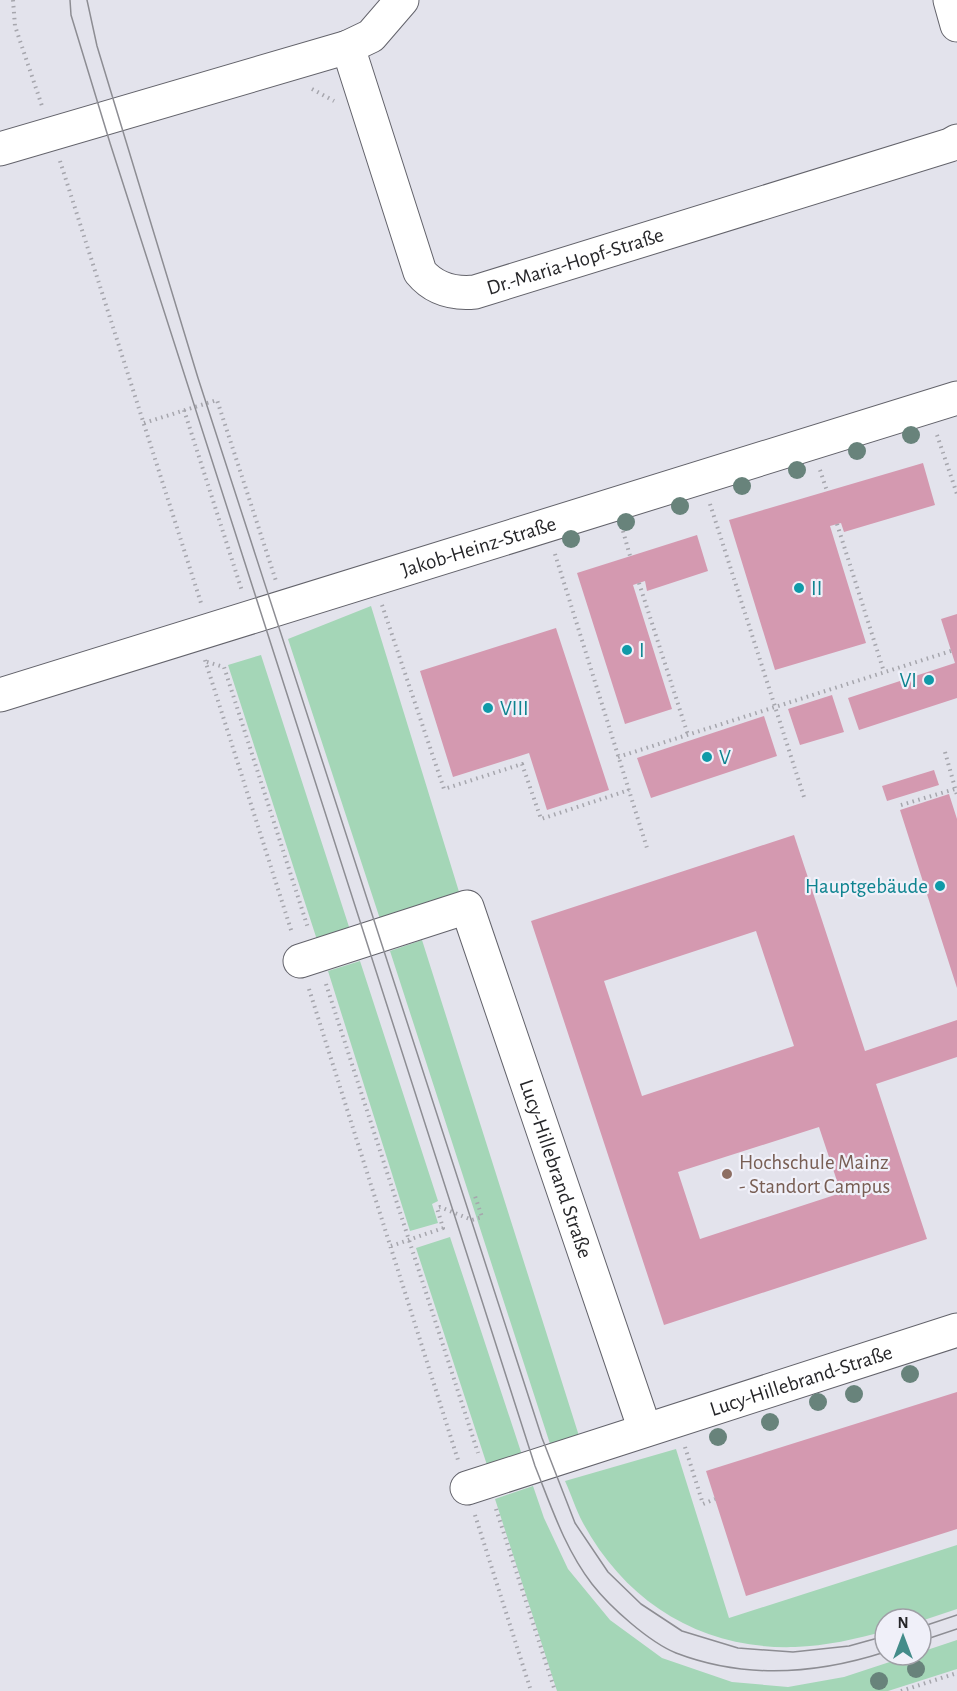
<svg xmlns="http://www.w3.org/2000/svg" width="957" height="1691" viewBox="0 0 957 1691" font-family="'Alegreya Sans',sans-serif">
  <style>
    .green { fill: #a4d6b7 }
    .building { fill: #d499b0; fill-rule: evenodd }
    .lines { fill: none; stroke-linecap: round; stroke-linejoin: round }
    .minor-casing { stroke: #63636b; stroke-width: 35 }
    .path { stroke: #a6a6ad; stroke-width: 4; stroke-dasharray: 1.5 4.5; stroke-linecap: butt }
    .minor { stroke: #fff; stroke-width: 33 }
    .tram { stroke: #8d8d93; stroke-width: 1.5 }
    .tree { fill: #68837b }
    .culture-dot { fill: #0f9aa8; stroke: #f0f0f9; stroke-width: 2 }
    .education-dot { fill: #8d6e63; stroke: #f0f0f9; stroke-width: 2 }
    .labels { text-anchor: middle; stroke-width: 4.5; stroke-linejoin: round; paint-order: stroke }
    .street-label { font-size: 21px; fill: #262629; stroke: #f0f0f9 }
    .culture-label { font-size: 21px; fill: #0d838f; stroke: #f0f0f9; text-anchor: start }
    .education-label { font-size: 21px; fill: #785e54; stroke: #f0f0f9; text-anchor: start }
  </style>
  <rect width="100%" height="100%" fill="#e3e3ec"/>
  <path class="green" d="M 371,606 L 460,895 L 380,919 L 288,639 Z
    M 261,655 L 351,933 L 318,943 L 228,665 Z
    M 422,940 L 579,1436 L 551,1447 L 390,951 Z
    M 360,961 L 438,1201 L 432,1204 L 438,1223 L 410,1231 L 328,971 Z
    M 450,1237 L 522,1455 L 487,1465 L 416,1248 Z
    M 676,1449 L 729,1618 L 957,1545 L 957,1609 L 921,1621 L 921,1619 L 885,1619 L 885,1631 C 856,1639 826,1646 795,1647 C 703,1650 627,1604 583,1523 C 576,1510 571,1494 565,1481 Z
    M 533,1486 L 544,1518 L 568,1569 L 610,1620 L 662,1658 L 732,1682 L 788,1687 L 844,1677 L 911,1655 L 921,1655 L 921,1652 L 957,1640 L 957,1669 L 888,1691 L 557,1691 L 495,1499 Z"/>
  <path class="building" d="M 923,463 L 935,505 L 844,532 L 841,523 L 830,526 L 866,643 L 775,670 L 729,520 Z
    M 697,535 L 708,571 L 647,591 L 645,581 L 633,585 L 672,709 L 625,724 L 577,573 Z
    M 957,614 L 957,698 L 859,730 L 848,698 L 955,663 L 941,619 Z
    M 556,628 L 609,790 L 547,810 L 529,753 L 453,777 L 420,671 Z
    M 832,695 L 844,732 L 800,745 L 788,709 Z
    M 764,716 L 777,756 L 651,798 L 637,758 Z
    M 934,770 L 939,785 L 887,801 L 882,786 Z
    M 949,794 L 957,819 L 957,988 L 900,810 Z
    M 794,835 L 865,1051 L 957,1020 L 957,1057 L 876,1084 L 927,1239 L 664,1325 L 531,921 ZM 756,931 L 794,1046 L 642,1096 L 604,981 ZM 819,1127 L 841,1193 L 700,1239 L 678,1172 Z
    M 957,1392 L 957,1529 L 746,1596 L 706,1471 Z"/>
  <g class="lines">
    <g class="minor-casing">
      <g id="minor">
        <path d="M 950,0 L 957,25"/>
        <path id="s1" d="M 348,47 L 420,272 C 434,289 454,294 475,292 L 950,145 L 957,141"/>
        <path d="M 0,149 L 348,47 L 371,36 L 402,0"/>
        <path id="s2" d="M 0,695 L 957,398"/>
        <path id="s3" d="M 300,961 L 467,907 L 645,1430"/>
        <path id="s4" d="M 467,1488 L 957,1330"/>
      </g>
    </g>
    <path class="path" d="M 13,0 L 15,26 L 42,106
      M 312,89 L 334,101
      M 60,161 L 201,603
      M 184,410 L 242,591
      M 144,423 L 217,400 L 276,581
      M 937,435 L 957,494
      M 820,470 L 827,491
      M 710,504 L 804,797
      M 837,524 L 884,672
      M 623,531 L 630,556
      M 555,554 L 647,848
      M 639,583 L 688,735
      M 382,605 L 444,789 L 522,764 L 541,819 L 629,790
      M 205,660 L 292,933
      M 207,662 L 224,667 L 308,928
      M 945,752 L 957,795
      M 618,757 L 951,651
      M 901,805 L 955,789
      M 326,984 L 478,1453
      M 309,989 L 458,1460
      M 391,1246 L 443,1228 L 437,1208 L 440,1207 L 472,1220 L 482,1217 L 475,1196
      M 685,1447 L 703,1504 L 715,1499
      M 496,1509 L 555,1691
      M 475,1515 L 531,1691
      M 901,1691 L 957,1673"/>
    <use href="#minor" class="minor"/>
    <path class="tram" d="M 70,0 L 71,15 L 110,143 L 535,1466 C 551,1506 565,1549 592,1584 C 610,1607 649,1642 676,1653 C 744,1679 817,1674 885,1652
      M 87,0 L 97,46 L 198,378 L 542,1438 L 575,1523 L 608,1572 L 641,1604 L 682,1631 L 738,1648 L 793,1652 L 849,1646 L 885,1636
      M 921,1627 L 957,1615
      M 921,1641 L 957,1629"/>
  </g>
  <g class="tree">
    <circle cx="911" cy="435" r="9"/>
    <circle cx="857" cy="451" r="9"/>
    <circle cx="797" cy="470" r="9"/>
    <circle cx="742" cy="486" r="9"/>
    <circle cx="680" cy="506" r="9"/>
    <circle cx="626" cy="522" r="9"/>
    <circle cx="571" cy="539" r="9"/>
    <circle cx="910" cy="1374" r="9"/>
    <circle cx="854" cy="1394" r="9"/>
    <circle cx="818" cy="1402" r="9"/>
    <circle cx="770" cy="1422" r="9"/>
    <circle cx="718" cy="1437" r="9"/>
    <circle cx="916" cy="1669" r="9"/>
    <circle cx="879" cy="1681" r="9"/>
  </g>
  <g class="culture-dot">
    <circle cx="799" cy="588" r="6"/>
    <circle cx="627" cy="650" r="6"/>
    <circle cx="929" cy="680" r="6"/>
    <circle cx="488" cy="708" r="6"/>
    <circle cx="707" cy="757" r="6"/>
    <circle cx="940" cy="886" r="6"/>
  </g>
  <circle class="education-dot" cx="727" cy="1174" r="6"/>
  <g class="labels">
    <g class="street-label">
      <text dy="7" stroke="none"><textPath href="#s1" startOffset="402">Dr.-Maria-Hopf-Straße</textPath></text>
      <text dy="7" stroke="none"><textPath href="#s2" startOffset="501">Jakob-Heinz-Straße</textPath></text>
      <text dy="7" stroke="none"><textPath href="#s3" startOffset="452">Lucy-Hillebrand Straße</textPath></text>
      <text dy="7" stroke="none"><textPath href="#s4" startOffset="351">Lucy-Hillebrand-Straße</textPath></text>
    </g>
    <g class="culture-label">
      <text x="811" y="595">II</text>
      <text x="639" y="657">I</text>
      <text x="917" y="687" text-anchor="end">VI</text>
      <text x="500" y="715">VIII</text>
      <text x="719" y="764">V</text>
      <text x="928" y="893" text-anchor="end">Hauptgebäude</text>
    </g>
    <g class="education-label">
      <text x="739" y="1169">Hochschule Mainz<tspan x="739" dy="24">- Standort Campus</tspan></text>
    </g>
  </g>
  <g transform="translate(903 1637)"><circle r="28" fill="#f0f0f9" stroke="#9f9fa6" stroke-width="1.5"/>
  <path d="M0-4.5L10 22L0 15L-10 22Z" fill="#448c8a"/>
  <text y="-9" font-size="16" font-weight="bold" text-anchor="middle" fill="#262629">N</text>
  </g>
</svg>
